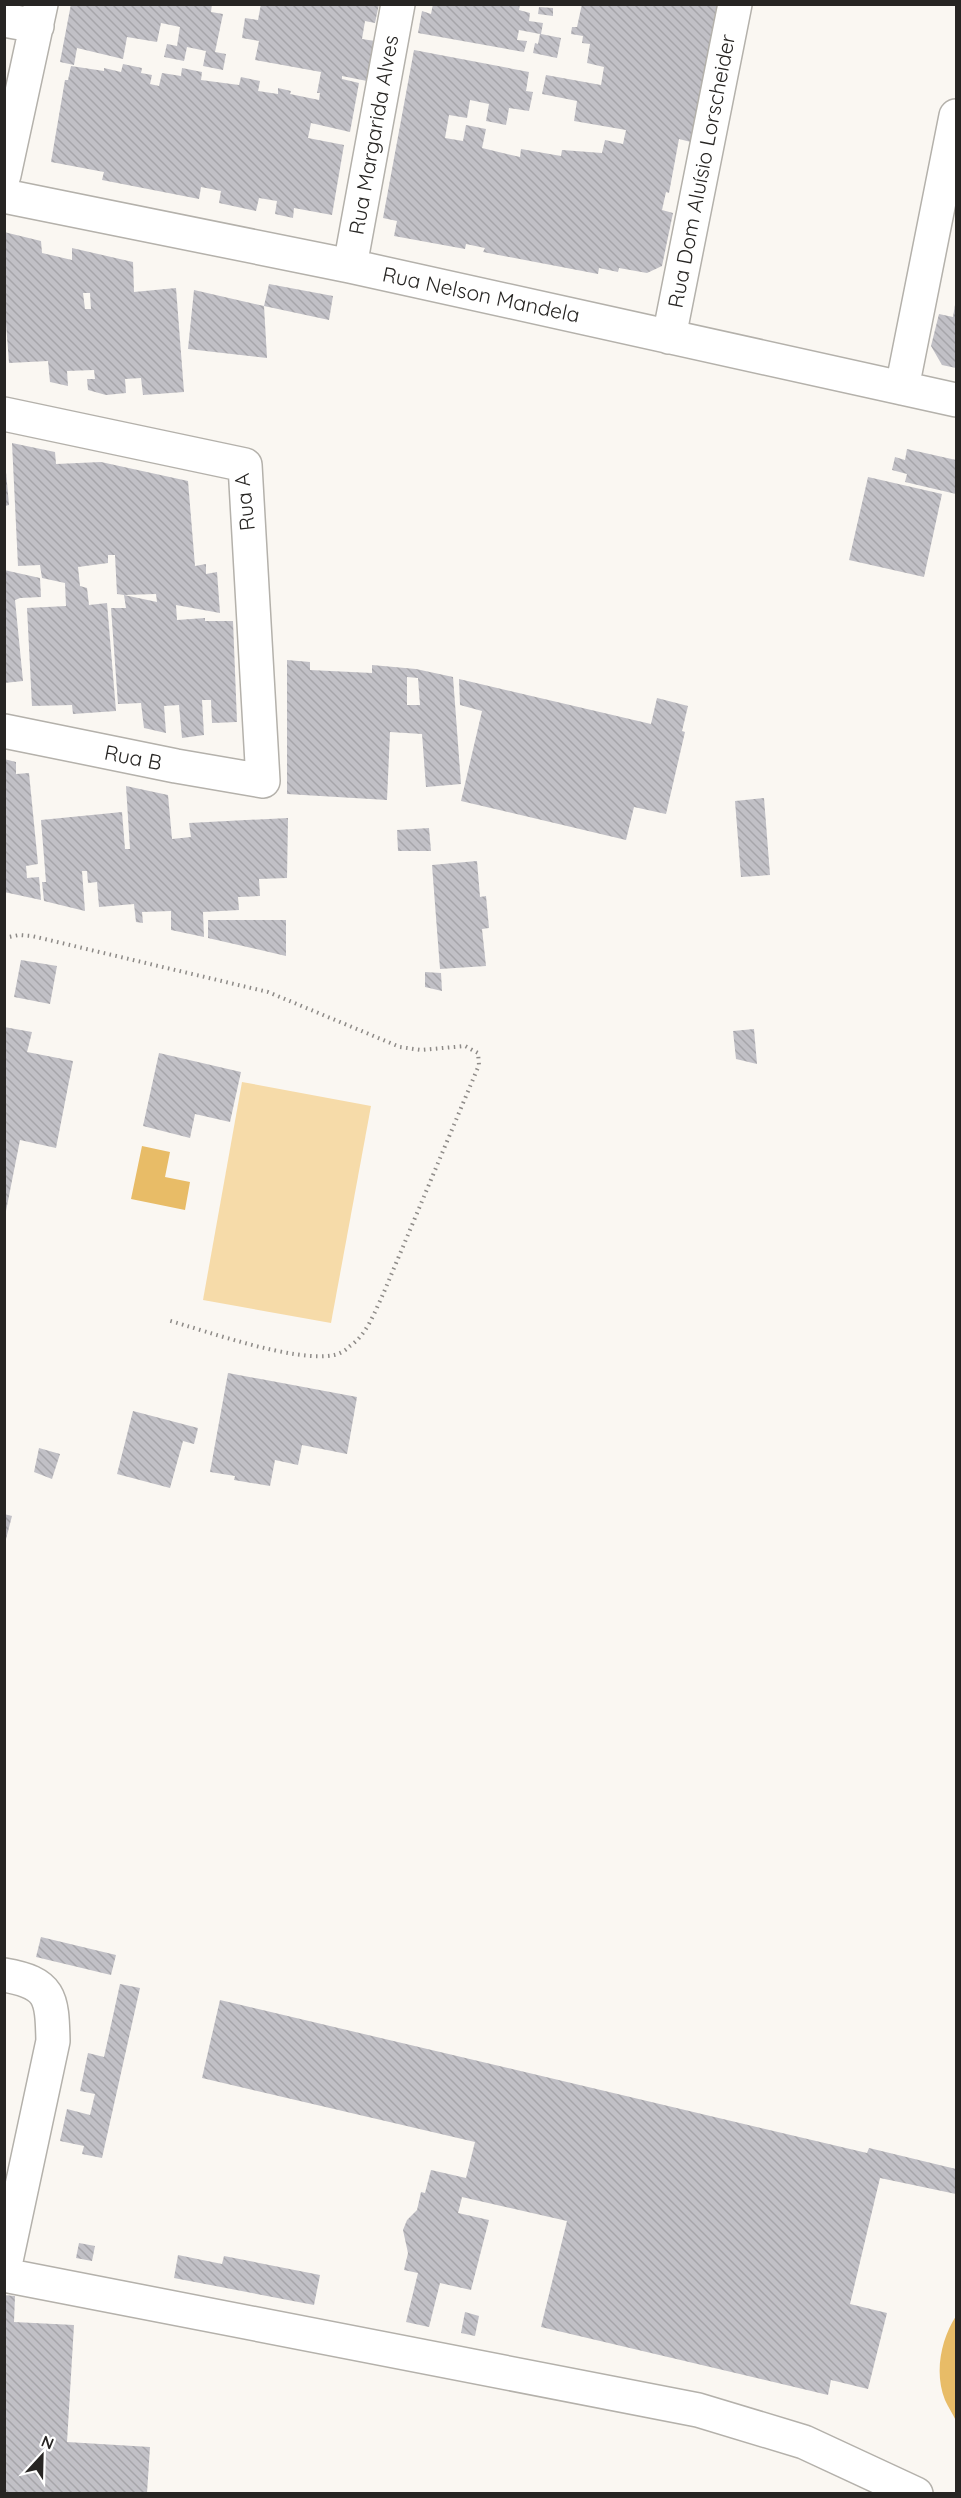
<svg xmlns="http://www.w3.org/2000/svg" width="961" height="2498" viewBox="0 0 961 2498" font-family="Quicksand,sans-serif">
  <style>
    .grass { fill: #f6dba9 }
    .water { fill: #e8bc67 }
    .building { fill: url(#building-back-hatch); fill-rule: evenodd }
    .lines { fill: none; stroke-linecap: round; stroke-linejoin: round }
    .street-casing { stroke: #b4b1ab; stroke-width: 36 }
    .path { stroke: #8e8b88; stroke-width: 4; stroke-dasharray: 1.5 4.5; stroke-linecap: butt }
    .street { stroke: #fff; stroke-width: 33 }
    .labels { text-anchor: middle; stroke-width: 5; stroke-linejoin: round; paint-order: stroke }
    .street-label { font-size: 21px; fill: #272523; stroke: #fff }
  </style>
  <defs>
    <pattern id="building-back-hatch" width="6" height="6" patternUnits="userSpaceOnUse" patternTransform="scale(1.5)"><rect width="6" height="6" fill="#c1c0c6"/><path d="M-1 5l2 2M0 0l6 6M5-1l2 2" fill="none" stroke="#a6a5aa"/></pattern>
  </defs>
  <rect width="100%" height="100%" fill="#faf7f2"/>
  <path class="grass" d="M 242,1082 L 371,1106 L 331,1323 L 203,1300 Z"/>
  <path class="water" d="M 142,1146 L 170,1152 L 165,1177 L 190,1182 L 185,1210 L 131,1199 Z
    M 956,2316 L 956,2421 C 953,2414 948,2407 945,2400 C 934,2373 941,2339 956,2316 Z"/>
  <path class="building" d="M 71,4 L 212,4 L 211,12 L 223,14 L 215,52 L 226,54 L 223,70 L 203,66 L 206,51 L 187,47 L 184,61 L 164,57 L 167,44 L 177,46 L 180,27 L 161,23 L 157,42 L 127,37 L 123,59 L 77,48 L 74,65 L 60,62 Z
    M 261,4 L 379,4 L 375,23 L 365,21 L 362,39 L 375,41 L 367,81 L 342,76 L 342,79 L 359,83 L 350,132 L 311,123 L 308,138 L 344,145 L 332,215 L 294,208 L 293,218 L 275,214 L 277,201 L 259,198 L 256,211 L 219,203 L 221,191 L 201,187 L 199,199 L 102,180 L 104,172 L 51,162 L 65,80 L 68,80 L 71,66 L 104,71 L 104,68 L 121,72 L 123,64 L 142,68 L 141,73 L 152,75 L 150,84 L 159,86 L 162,73 L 181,76 L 182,68 L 202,72 L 201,80 L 239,85 L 241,77 L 260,81 L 258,91 L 278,94 L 278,88 L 291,91 L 290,94 L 319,100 L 320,93 L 317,93 L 321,72 L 255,60 L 259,41 L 242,38 L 245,18 L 258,20 Z
    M 433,4 L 520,4 L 519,10 L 530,13 L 529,21 L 543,23 L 541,34 L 561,38 L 557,58 L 533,53 L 535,43 L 538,44 L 540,34 L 519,30 L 517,40 L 527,41 L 524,52 L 418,33 L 422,11 L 431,14 Z
    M 582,4 L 717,4 L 691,142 L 679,139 L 669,193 L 666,192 L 662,210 L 673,213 L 662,266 L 647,273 L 619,268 L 618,272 L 599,268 L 598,274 L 483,252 L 485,248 L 466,244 L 465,249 L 394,236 L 397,221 L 383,218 L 414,50 L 529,72 L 526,91 L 533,92 L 529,111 L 509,108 L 506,125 L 486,121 L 489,104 L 470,100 L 467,118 L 449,115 L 445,138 L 463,141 L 466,125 L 486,129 L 482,148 L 520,157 L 521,149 L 561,156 L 562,150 L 602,153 L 605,140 L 623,144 L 626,130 L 574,121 L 577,101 L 542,94 L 546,75 L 601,85 L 604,67 L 587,63 L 590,44 L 582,43 L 583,36 L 571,34 L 572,27 L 577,27 Z
    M 539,7 L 553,8 L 553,16 L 538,14 Z
    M 4,232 L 41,241 L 42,253 L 72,260 L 72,248 L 133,262 L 134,292 L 176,288 L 184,392 L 143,395 L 141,378 L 125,379 L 126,393 L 106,395 L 88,390 L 87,379 L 95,379 L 94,370 L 67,371 L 68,386 L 50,382 L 48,361 L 9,363 L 4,297 ZM 83,293 L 90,293 L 91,309 L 85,309 Z
    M 269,284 L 333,296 L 329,320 L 264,306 Z
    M 194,290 L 264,306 L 267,358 L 188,349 Z
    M 955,305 L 956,305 L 956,368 L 942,365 L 931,346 L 939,314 L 953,317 Z
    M 12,443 L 55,452 L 56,464 L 101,462 L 188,481 L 195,566 L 206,564 L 206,574 L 217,572 L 220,613 L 176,605 L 177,620 L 205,618 L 205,621 L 233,621 L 237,722 L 212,723 L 211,700 L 202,700 L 204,735 L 182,738 L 179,705 L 164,706 L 166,733 L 144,728 L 141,703 L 118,704 L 111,608 L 126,608 L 124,595 L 117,594 L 115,555 L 108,555 L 108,563 L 78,567 L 80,586 L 87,588 L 89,605 L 107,603 L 116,711 L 73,714 L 72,705 L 32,706 L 27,608 L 66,606 L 65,583 L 42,578 L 40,565 L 18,566 ZM 156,594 L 157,602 L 124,595 Z
    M 907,449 L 956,460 L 956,494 L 905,482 L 907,474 L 892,470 L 895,457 L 905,460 Z
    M 5,461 L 9,505 L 5,506 Z
    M 868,477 L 942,494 L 924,577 L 849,560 Z
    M 4,570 L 40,578 L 41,597 L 20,598 L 15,600 L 23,681 L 4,683 Z
    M 287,660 L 310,662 L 310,670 L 372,673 L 372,665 L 416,669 L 453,677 L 461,784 L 426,787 L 422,734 L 390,732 L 387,800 L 287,794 ZM 407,677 L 418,678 L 420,705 L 407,705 Z
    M 459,679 L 651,724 L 657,698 L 688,706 L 682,731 L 685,732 L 666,814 L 634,807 L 626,840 L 461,801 L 482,711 L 460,705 Z
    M 4,759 L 16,762 L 16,774 L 29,773 L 38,864 L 26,866 L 27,878 L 39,877 L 41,900 L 4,892 Z
    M 126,786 L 168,795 L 172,839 L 191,837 L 189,823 L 288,818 L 287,878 L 259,879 L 260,896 L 238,897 L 239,910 L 203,912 L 204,937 L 171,930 L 171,911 L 142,912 L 143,923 L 136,922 L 134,904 L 99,907 L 97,882 L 88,883 L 87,871 L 82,871 L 85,911 L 44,901 L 42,882 L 46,882 L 41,820 L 122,812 L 125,849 L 130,849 Z
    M 764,798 L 770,875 L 741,877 L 735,801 Z
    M 429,828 L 431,851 L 398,851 L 397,830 Z
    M 477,861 L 480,897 L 486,896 L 489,928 L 482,929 L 486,966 L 440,969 L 432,865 Z
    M 208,920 L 286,920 L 286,956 L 208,938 Z
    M 21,960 L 57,966 L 50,1004 L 14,997 Z
    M 425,972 L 441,973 L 442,991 L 425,987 Z
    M 4,1027 L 32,1032 L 27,1052 L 73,1061 L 56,1148 L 20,1140 L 6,1211 Z
    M 754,1029 L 757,1064 L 736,1059 L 733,1031 Z
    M 159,1053 L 241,1072 L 230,1122 L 195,1114 L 190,1138 L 143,1126 Z
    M 228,1373 L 357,1397 L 347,1454 L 302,1445 L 298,1465 L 275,1460 L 270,1486 L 234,1480 L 235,1476 L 210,1472 Z
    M 133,1411 L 198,1428 L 194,1444 L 183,1441 L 170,1488 L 117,1474 Z
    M 39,1448 L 60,1454 L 52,1479 L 34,1472 Z
    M 4,1514 L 12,1516 L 5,1543 L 4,1543 Z
    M 41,1937 L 116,1955 L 111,1975 L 36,1957 Z
    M 120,1984 L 140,1988 L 102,2158 L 82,2154 L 84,2146 L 60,2141 L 67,2109 L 90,2115 L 95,2094 L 80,2091 L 88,2053 L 104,2057 Z
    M 220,2000 L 867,2153 L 869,2148 L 956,2169 L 956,2194 L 880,2178 L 850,2304 L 887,2313 L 868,2389 L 831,2380 L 828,2395 L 541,2327 L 567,2221 L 462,2197 L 458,2213 L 489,2220 L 471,2290 L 440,2283 L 429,2327 L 406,2322 L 418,2273 L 404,2270 L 408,2253 L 403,2230 L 407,2220 L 417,2210 L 421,2192 L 425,2193 L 431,2170 L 466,2178 L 475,2142 L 202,2078 Z
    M 79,2243 L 95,2246 L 92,2261 L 76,2258 Z
    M 178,2255 L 222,2264 L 224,2256 L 320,2275 L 314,2305 L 174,2278 Z
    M 4,2295 L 15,2296 L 14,2322 L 74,2325 L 67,2442 L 150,2447 L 147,2493 L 4,2493 Z
    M 465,2312 L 479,2316 L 475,2336 L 461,2333 Z"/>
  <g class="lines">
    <g class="street-casing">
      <path id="street" d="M 4,20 L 37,26
        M 4,175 L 41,4
        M 4,196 L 350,266 L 956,400
        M 350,266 L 398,4
        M 669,337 L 735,4
        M 902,388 L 956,116
        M 4,414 L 245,465 L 263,781 L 176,766 L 4,731
        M 4,1975 C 51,1983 52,1997 53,2041 L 4,2270
        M 4,2275 L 698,2410 L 804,2442 L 916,2494"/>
    </g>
    <path class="path" d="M 4,938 L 19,935 L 32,936 L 268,992 L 400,1047 L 421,1050 L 465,1046 L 478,1053 L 479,1065 L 384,1292 C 376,1309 367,1335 350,1346 C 346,1350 340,1354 334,1355 C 295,1363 207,1331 167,1320"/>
    <use href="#street" class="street"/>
  </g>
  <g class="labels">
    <g class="street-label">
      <text transform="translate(374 135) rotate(-80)" y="7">Rua Margarida Alves</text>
      <text transform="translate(702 171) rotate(-79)" y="7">Rua Dom Aluísio Lorscheider</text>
      <text transform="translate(481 295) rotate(12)" y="7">Rua Nelson Mandela</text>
      <text transform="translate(245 502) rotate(-96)" y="7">Rua A</text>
      <text transform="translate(133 758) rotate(11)" y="7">Rua B</text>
    </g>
  </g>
  <rect width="961" height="2498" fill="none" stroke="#272523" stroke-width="12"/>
  <g transform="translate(42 2456) rotate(22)" stroke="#ffffff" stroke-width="4.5" paint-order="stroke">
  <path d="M0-4.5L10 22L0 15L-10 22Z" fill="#272523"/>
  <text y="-9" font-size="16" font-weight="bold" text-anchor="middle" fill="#272523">N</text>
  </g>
</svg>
